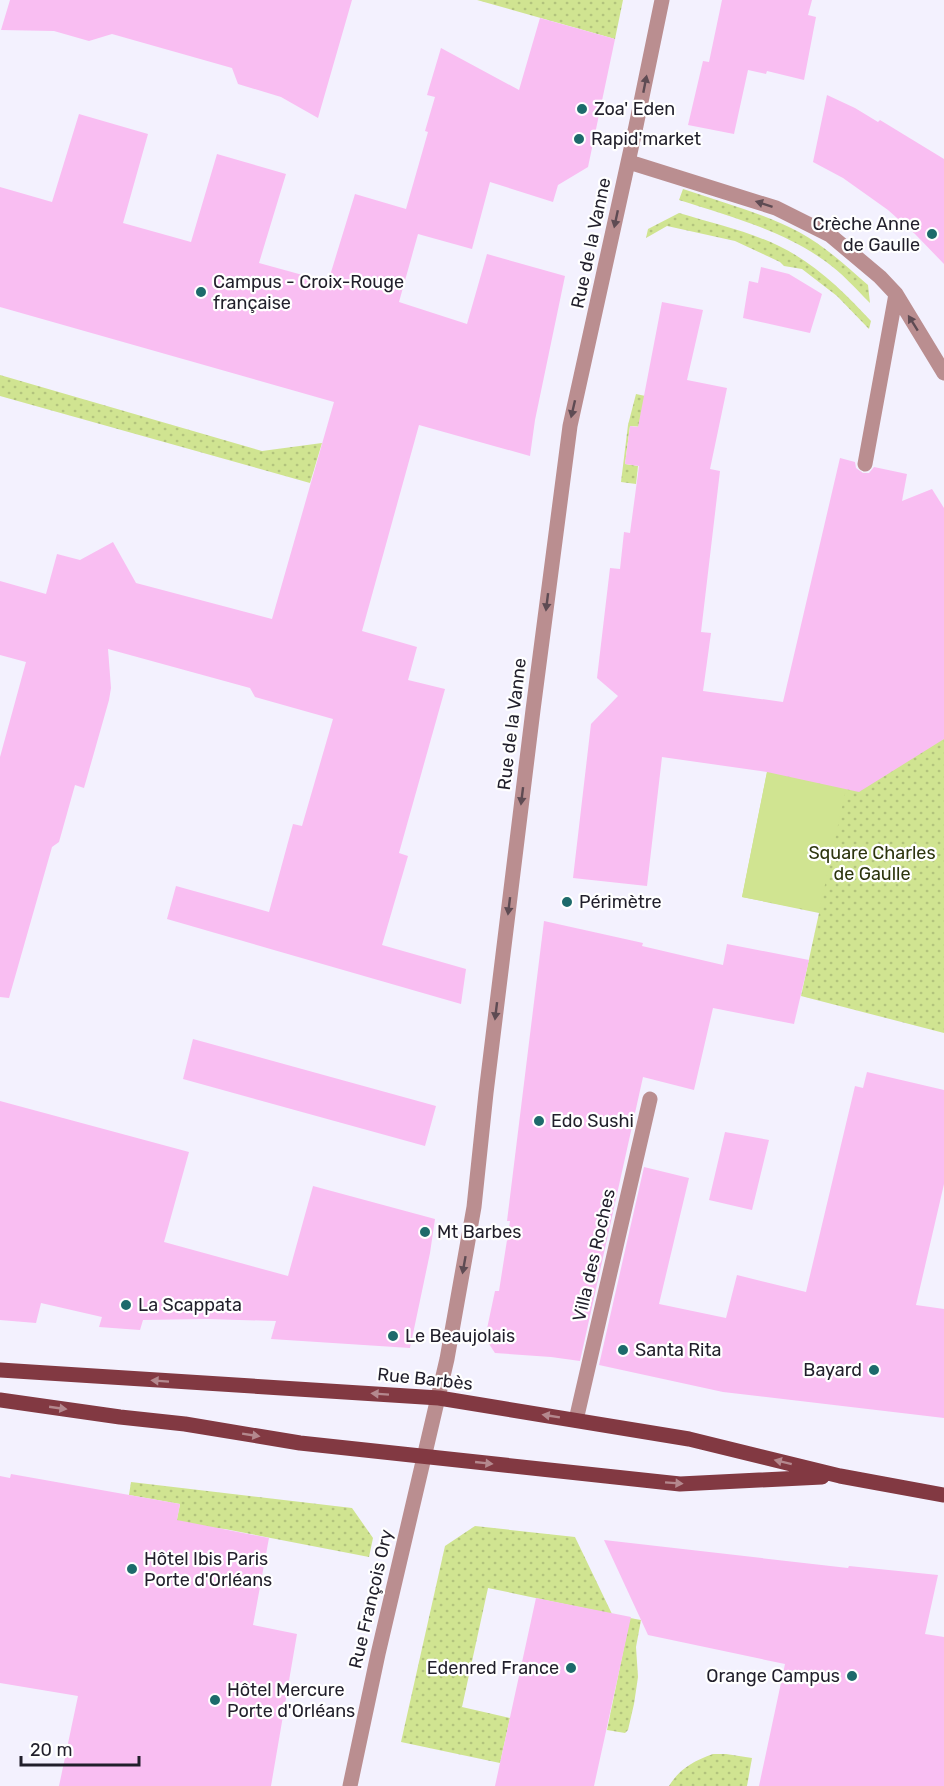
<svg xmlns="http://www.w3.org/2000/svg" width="944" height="1786" viewBox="0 0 944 1786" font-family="Rubik,sans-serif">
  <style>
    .green { fill: url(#green-dots) }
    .pitch { fill: #d0e491 }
    .building { fill: #f9bef2 }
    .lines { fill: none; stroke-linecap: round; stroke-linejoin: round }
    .minor { stroke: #ba8e90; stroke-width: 15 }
    .major { stroke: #823942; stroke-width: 15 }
    .oneway { fill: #5e4b53 }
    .oneway2 { fill: #b4888e }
    .poi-dot { fill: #1d6a6b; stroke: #fff; stroke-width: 2 }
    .labels { text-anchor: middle; stroke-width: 4.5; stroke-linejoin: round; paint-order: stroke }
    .poi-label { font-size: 18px; fill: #211f2b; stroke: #fff; text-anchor: start }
    .street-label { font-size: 18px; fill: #211f2b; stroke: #fff }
    .park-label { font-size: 18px; fill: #2d350e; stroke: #fff }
  </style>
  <defs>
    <pattern id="green-dots" width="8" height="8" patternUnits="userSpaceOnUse" patternTransform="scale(1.5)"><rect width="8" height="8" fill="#d0e491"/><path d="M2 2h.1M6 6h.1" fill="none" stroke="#b2c37d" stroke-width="1.8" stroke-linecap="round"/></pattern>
  </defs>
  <rect width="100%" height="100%" fill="#f3f1fe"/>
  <path class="green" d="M 477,0 L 623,0 L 615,39 Z
    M 683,189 C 721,202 763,213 799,232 C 825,246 846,266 868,285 L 870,303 C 855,288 842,273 825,261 C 782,230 729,216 679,200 Z
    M 679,213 C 712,223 748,231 779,246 C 816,264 844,292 871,321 L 869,329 L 837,296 L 802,269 L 784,266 L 780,262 L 735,241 L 667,226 L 646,238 L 648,229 Z
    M 0,375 L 262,451 L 322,443 L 310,483 L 0,396 Z
    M 636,394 L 650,397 L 644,427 L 630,426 L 625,464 L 638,466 L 636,484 L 621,482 L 628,425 Z
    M 944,739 L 944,1033 L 801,996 L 819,913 L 742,897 L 767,772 Z
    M 131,1482 L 352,1508 L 373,1538 L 369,1557 L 225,1529 L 176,1524 L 180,1504 L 129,1495 Z
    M 475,1526 L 575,1537 L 612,1614 L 488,1588 L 462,1707 L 510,1718 L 500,1763 L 401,1742 L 445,1546 Z
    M 630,1618 L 641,1620 L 636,1647 L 638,1677 L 634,1704 L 628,1730 L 625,1733 L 607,1730 Z
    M 713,1754 L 726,1754 L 752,1758 L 747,1786 L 669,1786 C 680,1768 694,1761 713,1754 Z"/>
  <path class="pitch" d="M 767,772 L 846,789 L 819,912 L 742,897 Z"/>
  <path class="building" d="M 10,0 L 352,0 L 318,118 L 281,97 L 238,84 L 232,68 L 112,34 L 89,41 L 54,31 L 1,30 Z
    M 722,0 L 812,0 L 808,15 L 816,17 L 804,80 L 767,71 L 766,74 L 748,70 L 734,134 L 688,125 L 703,61 L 709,62 Z
    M 540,18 L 615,39 L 588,167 L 558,185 L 553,202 L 490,182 L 472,249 L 418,234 L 399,302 L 467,324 L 487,254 L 565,276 L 535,420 L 530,456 L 419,425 L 362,631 L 417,647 L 408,680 L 445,689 L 399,853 L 408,856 L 382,945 L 466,969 L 461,1004 L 167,919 L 176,886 L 269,912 L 293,824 L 302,826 L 333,719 L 255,697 L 250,688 L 108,649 L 111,688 L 109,700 L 84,788 L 75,785 L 59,842 L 52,847 L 9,998 L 0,997 L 0,757 L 26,662 L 0,655 L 0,581 L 46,594 L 57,554 L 80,560 L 113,542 L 136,583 L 272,619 L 334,402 L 0,307 L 0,187 L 52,202 L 79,114 L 148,134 L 123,223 L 191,242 L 217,154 L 286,174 L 259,263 L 328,282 L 355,194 L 406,209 L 428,132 L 425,131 L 435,97 L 427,95 L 441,48 L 519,90 Z
    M 827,95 L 855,108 L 878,122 L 880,120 L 944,159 L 944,264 L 915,234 L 888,210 L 843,178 L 813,162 Z
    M 761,267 L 789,274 L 822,294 L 810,333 L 743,318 L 749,281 L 758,283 Z
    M 662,302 L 703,310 L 687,380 L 727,388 L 710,469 L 720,471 L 701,632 L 711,633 L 703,691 L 783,702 L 840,458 L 855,462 L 856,468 L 863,473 L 869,473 L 874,467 L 907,474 L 902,501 L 932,489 L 944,508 L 944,739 L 859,792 L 767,772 L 662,757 L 647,886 L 573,878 L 591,724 L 618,696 L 597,678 L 610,568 L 620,569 L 624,532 L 630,533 L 639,466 L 625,464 L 630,426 L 638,427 Z
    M 544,921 L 643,943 L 642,946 L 723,965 L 727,944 L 809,960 L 794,1024 L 713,1008 L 694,1090 L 643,1077 L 580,1361 L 551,1357 L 495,1353 L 485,1338 L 495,1291 L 499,1291 L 510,1221 L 507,1221 Z
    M 193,1039 L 436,1106 L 425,1146 L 183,1079 Z
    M 867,1072 L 944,1090 L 944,1184 L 916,1305 L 944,1309 L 944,1418 L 723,1392 L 599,1365 L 644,1167 L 689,1178 L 659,1304 L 726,1318 L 737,1275 L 806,1292 L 855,1086 L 863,1088 Z
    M 0,1101 L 189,1152 L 164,1242 L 288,1276 L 313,1186 L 435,1219 L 430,1253 L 410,1348 L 271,1339 L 276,1321 L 206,1319 L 143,1320 L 140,1330 L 99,1327 L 102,1317 L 41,1303 L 36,1323 L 0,1320 Z
    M 725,1132 L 769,1140 L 752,1210 L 709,1200 Z
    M 11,1474 L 180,1504 L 177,1520 L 269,1538 L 253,1625 L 297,1634 L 271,1786 L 59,1786 L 78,1696 L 0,1683 L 0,1476 L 10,1478 Z
    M 604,1540 L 848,1568 L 849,1566 L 938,1575 L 925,1634 L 944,1637 L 944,1786 L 759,1786 L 785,1664 L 648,1635 Z
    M 536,1598 L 631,1617 L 594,1786 L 495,1786 Z"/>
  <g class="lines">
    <path class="minor" d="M 629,162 L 776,208 L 830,235 L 880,277 L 896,294 L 944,373
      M 865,464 L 896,294
      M 576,1420 L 650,1099
      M 350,1786 L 378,1654 L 447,1359 L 474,1207 L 486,1093 L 533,710 L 570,426 L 636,126 L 662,0"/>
    <path class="major" d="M 0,1370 L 439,1398 L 689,1439 L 840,1476 L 944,1495
      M 0,1400 L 120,1417 L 185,1424 L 300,1443 L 680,1484 L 822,1477"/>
  </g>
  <defs><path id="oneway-solid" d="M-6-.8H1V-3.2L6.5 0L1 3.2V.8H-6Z" transform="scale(1.5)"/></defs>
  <g class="oneway">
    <use href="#oneway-solid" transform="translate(645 84) rotate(-79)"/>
    <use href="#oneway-solid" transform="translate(764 204) rotate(-162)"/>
    <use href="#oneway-solid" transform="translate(616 219) rotate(102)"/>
    <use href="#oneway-solid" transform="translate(913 323) rotate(-122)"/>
    <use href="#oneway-solid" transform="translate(573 409) rotate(103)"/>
    <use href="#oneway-solid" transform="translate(547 602) rotate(97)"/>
    <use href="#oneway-solid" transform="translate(522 796) rotate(97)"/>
    <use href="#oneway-solid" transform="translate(509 906) rotate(97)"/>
    <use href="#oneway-solid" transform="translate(496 1011) rotate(97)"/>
    <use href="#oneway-solid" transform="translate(464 1265) rotate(100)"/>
  </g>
  <g class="oneway2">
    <use href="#oneway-solid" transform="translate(160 1381) rotate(-176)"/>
    <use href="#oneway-solid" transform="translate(380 1394) rotate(-176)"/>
    <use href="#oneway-solid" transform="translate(58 1408) rotate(8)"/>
    <use href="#oneway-solid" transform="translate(551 1416) rotate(-171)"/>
    <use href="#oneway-solid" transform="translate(251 1435) rotate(9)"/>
    <use href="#oneway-solid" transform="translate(783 1462) rotate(-166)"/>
    <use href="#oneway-solid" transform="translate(484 1463) rotate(6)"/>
    <use href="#oneway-solid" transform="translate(674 1483) rotate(4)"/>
  </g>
  <g class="poi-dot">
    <circle cx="582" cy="109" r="6"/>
    <circle cx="579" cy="139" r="6"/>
    <circle cx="932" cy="234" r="6"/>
    <circle cx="201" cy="292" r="6"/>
    <circle cx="567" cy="902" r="6"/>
    <circle cx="539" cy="1121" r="6"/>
    <circle cx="425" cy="1232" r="6"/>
    <circle cx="126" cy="1305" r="6"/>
    <circle cx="393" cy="1336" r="6"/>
    <circle cx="623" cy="1350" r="6"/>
    <circle cx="874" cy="1370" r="6"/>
    <circle cx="132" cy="1569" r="6"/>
    <circle cx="571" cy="1668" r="6"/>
    <circle cx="852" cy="1676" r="6"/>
    <circle cx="215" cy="1700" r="6"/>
  </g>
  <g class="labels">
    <g class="poi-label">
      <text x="594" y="115">Zoa' Eden</text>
      <text x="591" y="145">Rapid'market</text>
      <text x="920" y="230" text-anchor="end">Crèche Anne<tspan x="920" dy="21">de Gaulle</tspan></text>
      <text x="213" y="288">Campus - Croix-Rouge<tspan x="213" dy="21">française</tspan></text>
      <text x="579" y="908">Périmètre</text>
      <text x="551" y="1127">Edo Sushi</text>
      <text x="437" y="1238">Mt Barbes</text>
      <text x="138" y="1311">La Scappata</text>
      <text x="405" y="1342">Le Beaujolais</text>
      <text x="635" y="1356">Santa Rita</text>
      <text x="862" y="1376" text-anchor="end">Bayard</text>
      <text x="144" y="1565">Hôtel Ibis Paris<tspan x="144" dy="21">Porte d'Orléans</tspan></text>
      <text x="559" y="1674" text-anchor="end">Edenred France</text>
      <text x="840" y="1682" text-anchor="end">Orange Campus</text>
      <text x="227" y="1696">Hôtel Mercure<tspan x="227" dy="21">Porte d'Orléans</tspan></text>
    </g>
    <g class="street-label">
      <text transform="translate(591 243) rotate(-78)" y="6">Rue de la Vanne</text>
      <text transform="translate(512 724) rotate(-83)" y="6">Rue de la Vanne</text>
      <text transform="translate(594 1255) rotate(-77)" y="6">Villa des Roches</text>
      <text transform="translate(425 1379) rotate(6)" y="6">Rue Barbès</text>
      <text transform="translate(371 1599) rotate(-77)" y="6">Rue François Ory</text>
    </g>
    <g class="park-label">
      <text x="872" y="859">Square Charles<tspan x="872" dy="21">de Gaulle</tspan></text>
    </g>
  </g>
  <path d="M21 1756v9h118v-9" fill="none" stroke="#211f2b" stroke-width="3"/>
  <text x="30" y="1756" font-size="18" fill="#211f2b" stroke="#ffffff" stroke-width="4.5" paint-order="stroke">20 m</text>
</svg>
